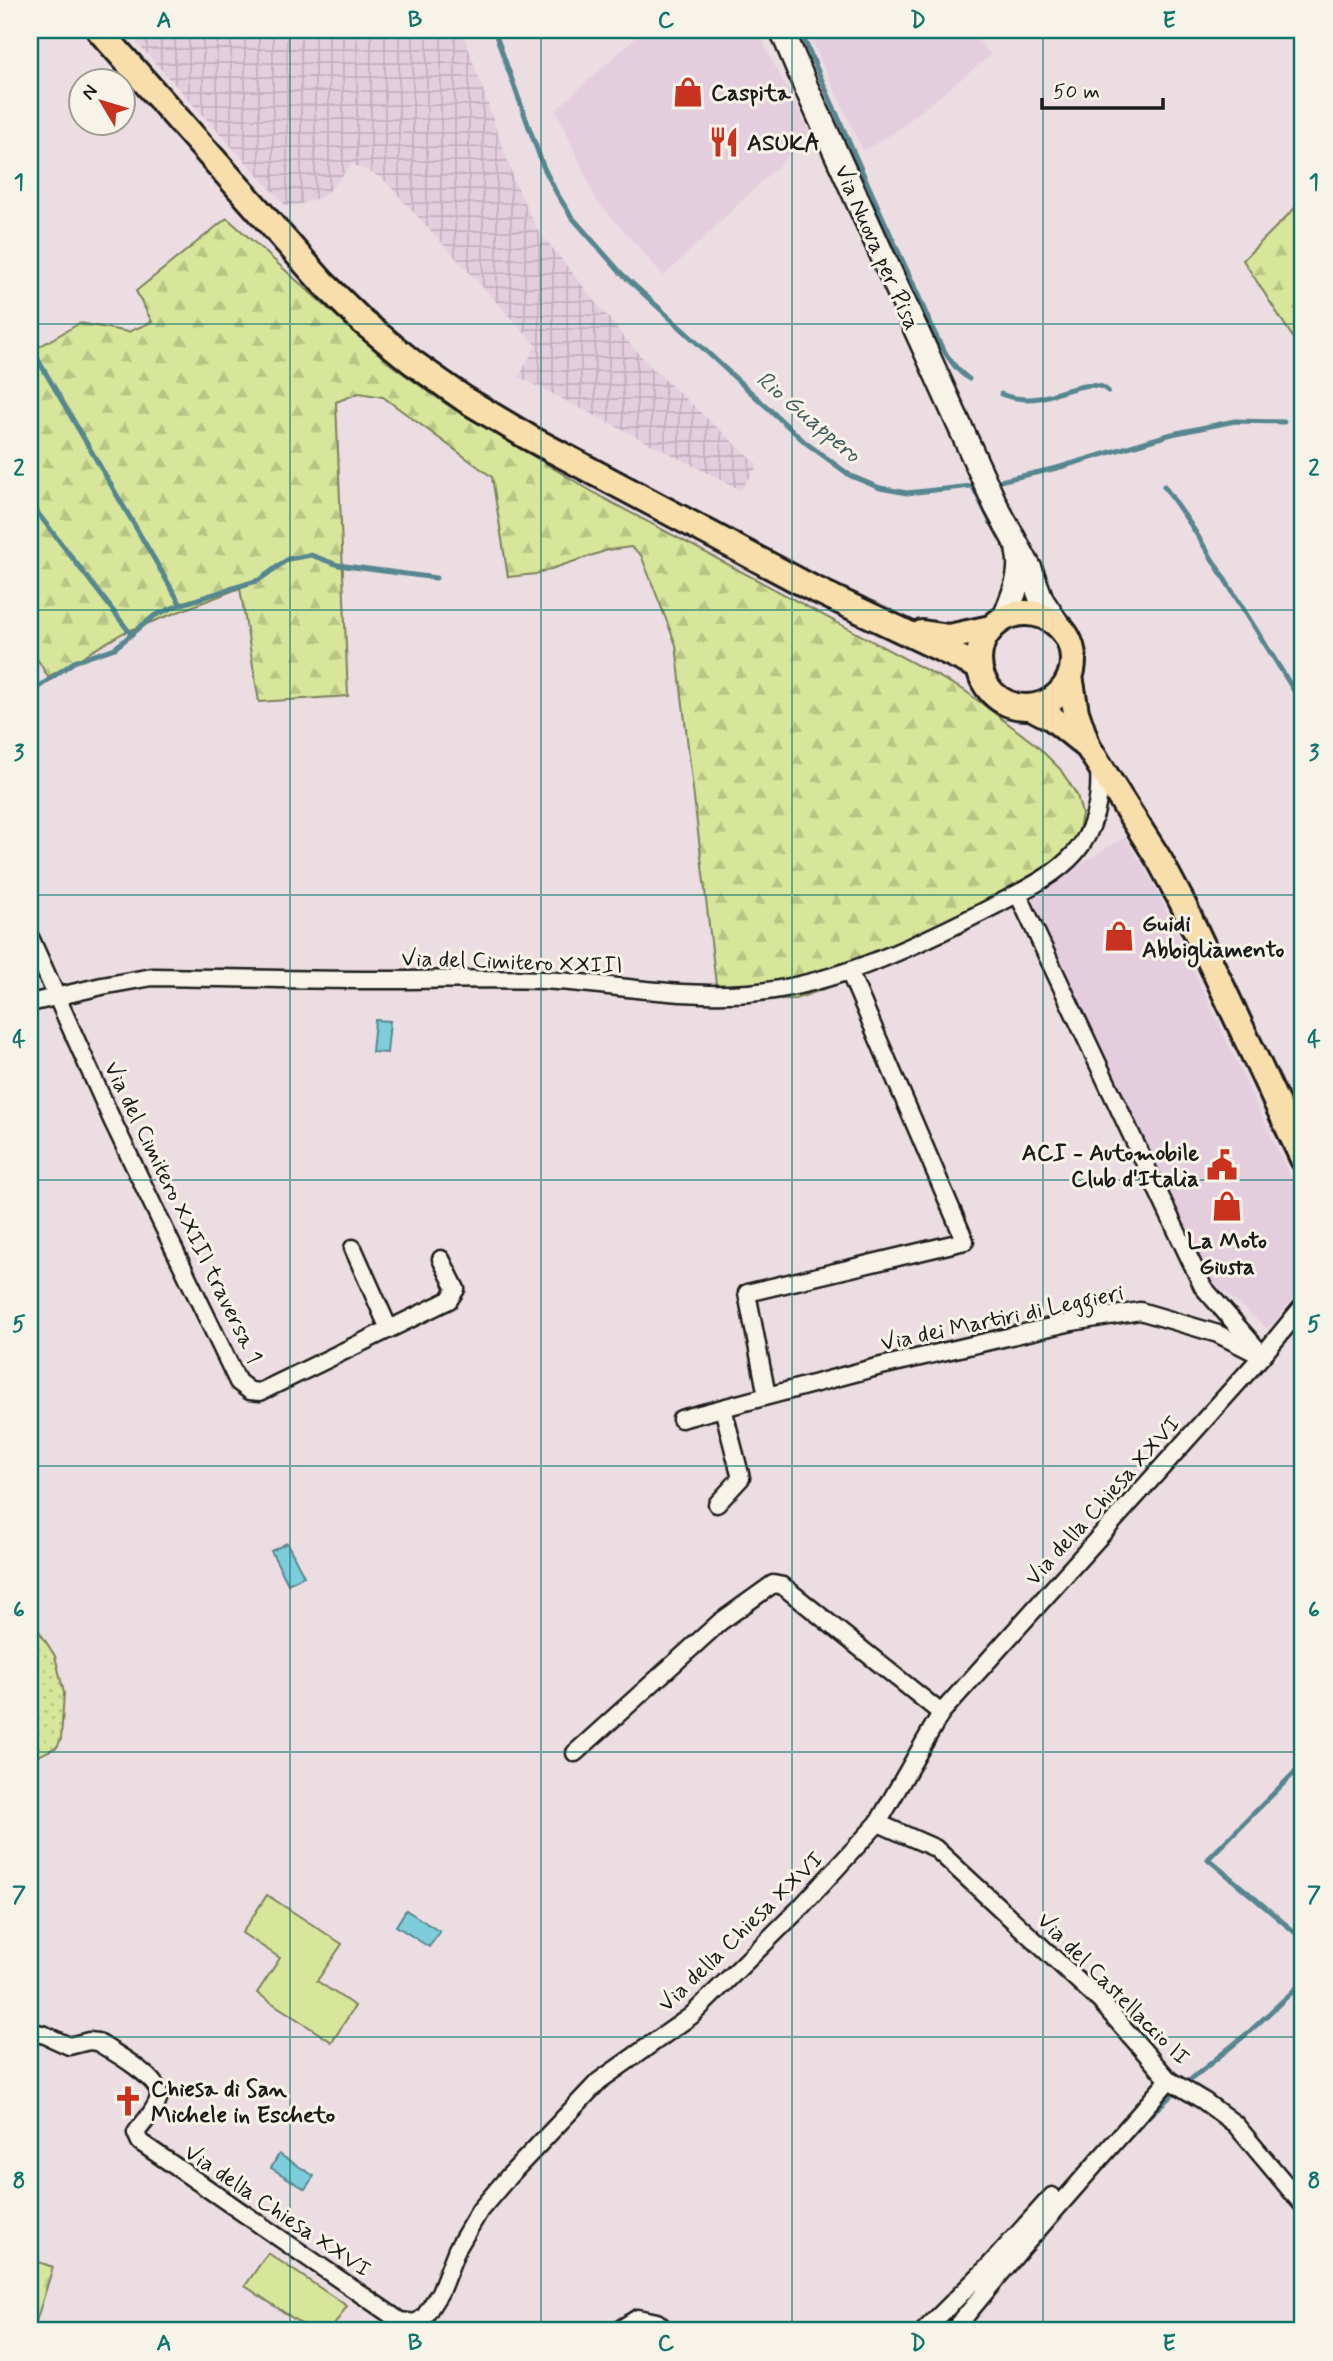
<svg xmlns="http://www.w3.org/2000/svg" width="1333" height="2361" viewBox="0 0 1333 2361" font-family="Mynerve,sans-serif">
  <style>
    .built { fill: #e4cede }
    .industrial { fill: url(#industrial-grid) }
    .grass { fill: url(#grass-dots); stroke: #7a815b; stroke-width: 2 }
    .forest { fill: url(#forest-firs); stroke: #7a815b; stroke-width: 2 }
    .pitch { fill: #d7e69a; stroke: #7a815b; stroke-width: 2 }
    .water { fill: #7ecddb; stroke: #57868f; stroke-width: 2 }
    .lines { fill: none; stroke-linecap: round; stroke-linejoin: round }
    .stream { stroke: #57868f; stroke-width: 5 }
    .street-casing { stroke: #1c1c1c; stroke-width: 21 }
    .secondary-casing { stroke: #1c1c1c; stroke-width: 28 }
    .primary-casing { stroke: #1c1c1c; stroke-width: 30 }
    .street { stroke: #f7f3e8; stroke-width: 16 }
    .secondary { stroke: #f7f3e8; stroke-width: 23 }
    .primary { stroke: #f8deab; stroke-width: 24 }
    .grid { fill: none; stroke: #0f766e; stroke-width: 2; stroke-opacity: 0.55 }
    .labels { text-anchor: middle; stroke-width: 6; stroke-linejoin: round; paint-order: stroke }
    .poi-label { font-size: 23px; font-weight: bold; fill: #1c1c1c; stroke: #f7f3e8; text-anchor: start }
    .street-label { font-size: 23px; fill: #1c1c1c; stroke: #f7f3e8 }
    .water-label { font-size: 24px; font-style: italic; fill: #3e5a5f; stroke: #f7f3e8 }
    .neatline { fill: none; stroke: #0f766e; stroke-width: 2.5 }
    .grid-label { font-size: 23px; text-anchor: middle; font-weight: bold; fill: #0f766e }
  </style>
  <defs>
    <pattern id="industrial-grid" width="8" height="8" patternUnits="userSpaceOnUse" patternTransform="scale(1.75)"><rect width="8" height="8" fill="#e4cede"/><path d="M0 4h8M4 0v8" fill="none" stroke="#c3b0be"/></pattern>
    <pattern id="grass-dots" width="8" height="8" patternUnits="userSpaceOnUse" patternTransform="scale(1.75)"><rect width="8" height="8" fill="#d7e69a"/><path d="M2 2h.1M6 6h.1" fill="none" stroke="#b8c584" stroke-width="1.8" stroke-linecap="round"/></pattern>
    <pattern id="forest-firs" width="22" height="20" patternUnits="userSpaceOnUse" patternTransform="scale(1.75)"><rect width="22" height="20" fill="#d7e69a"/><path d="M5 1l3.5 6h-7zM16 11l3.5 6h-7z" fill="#b8c584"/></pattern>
  </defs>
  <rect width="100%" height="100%" fill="#ecdde2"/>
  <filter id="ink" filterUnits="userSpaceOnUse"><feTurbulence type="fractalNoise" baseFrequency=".0143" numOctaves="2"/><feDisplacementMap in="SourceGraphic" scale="14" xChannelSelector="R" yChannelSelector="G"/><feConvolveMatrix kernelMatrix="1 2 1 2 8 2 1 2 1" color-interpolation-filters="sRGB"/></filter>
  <g filter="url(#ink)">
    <path class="built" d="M 644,30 L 760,30 L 767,51 L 811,134 L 664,276 L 597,201 L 556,110 Z
      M 807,30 L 969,30 L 991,55 L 892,134 L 863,151 Z
      M 1125,837 L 1152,880 L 1303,1205 L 1303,1287 L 1268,1329 L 1209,1279 L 1030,895 Z"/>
    <path class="industrial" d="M 125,30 L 462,30 L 515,182 L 537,229 L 623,336 L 650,366 L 758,465 L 741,490 L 519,377 L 536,345 L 382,178 L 352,164 L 329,191 L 319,198 L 298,205 L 286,206 Z"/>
    <path class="grass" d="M 30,1617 L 55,1656 L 64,1693 L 61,1739 L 57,1747 L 30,1760 Z"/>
    <path class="forest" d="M 1303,200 L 1303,353 L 1243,260 Z
      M 227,218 L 390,364 L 446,404 L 603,498 L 964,690 L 1036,745 L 1060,769 L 1077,795 L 1082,814 L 1078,835 L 1063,856 L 863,976 L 795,999 L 718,1001 L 676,645 L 641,555 L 631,547 L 608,550 L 536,574 L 508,577 L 492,477 L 383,397 L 359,393 L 336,402 L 348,696 L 259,702 L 240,588 L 123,633 L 48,677 L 30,647 L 30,352 L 80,323 L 128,332 L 152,322 L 136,291 Z
      M 30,2259 L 53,2267 L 33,2331 L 30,2331 Z"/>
    <path class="pitch" d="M 267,1895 L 342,1944 L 317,1981 L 355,2006 L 332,2042 L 257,1993 L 280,1958 L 242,1933 Z
      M 268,2253 L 347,2306 L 330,2331 L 312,2331 L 245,2286 Z"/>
    <path class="water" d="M 375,1020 L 390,1021 L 387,1053 L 372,1052 Z
      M 287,1543 L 304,1576 L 288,1584 L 271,1551 Z
      M 406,1910 L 440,1932 L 429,1947 L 396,1926 Z
      M 279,2154 L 314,2176 L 305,2189 L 271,2168 Z"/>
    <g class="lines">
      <path class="stream" d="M 494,30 L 543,166 L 556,192 L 571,216 L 621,273 L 806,443 L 851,476 L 880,488 L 907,493 L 981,485
        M 800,30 C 836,113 872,196 911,279 C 925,309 941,361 969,379
        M 37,358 L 181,605
        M 1001,394 C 1013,399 1026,400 1039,398 C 1058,395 1093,376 1108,391
        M 991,483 L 1057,468 L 1172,434 L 1235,421 L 1284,422
        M 1164,486 L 1191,525 L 1303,705
        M 973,487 L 991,523
        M 30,503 L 131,634
        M 30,693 L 74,662 L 115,648 L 154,616 L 179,605 L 259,580 L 288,559 L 311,555 L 338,565 L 436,578
        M 1303,1764 L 1208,1859 L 1303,1939
        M 1189,2081 L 1249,2032 L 1303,1982
        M 1131,2136 L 1150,2115 L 1171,2096"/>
      <g class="street-casing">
        <path id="street" d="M 1018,894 L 1203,1287 L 1259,1351
          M 30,937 L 112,1120 L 238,1382 L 250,1391 L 260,1392 L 449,1300 L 456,1289 L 441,1259
          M 30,1003 L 102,986 L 152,977 C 232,978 311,980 390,980 C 441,980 492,978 543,980 C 616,984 687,1000 759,992 C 840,983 924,942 996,905 C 1022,891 1055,876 1075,853 C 1095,831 1101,797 1099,769
          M 353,1248 L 389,1329
          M 767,1396 L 747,1293 L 965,1241 L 849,971
          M 681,1419 L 877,1367 L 1072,1322 L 1140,1311 L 1218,1334 L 1262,1356
          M 717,1504 L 741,1478 L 723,1408
          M 575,1753 L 720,1622 L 773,1584 L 783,1586 L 941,1713
          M 878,1823 L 935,1848 L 1101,2002 L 1169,2080 L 1204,2101 L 1235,2124 L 1303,2205
          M 30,2031 L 45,2035 L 69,2046 L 89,2041 L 97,2042 C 112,2051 160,2078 159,2095 C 158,2109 143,2122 136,2133 L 140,2142 L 400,2321 L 416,2323 L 425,2316 L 440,2292 L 457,2249 L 480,2210 L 509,2176 L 599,2081 L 691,2016 L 799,1909 L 878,1823 L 941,1713 L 1262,1356 L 1303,1306
          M 617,2331 L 638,2318 L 657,2322 L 667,2331
          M 924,2331 L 987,2268 L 1052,2196
          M 953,2331 L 1021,2249 L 1169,2080"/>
      </g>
      <g class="secondary-casing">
        <path id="secondary" d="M 782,30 L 806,87 L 996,506 L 1030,569 L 1042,601 L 1058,625
          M 1005,617 C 1013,596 1024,574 1018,551"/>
      </g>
      <g class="primary-casing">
        <path id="primary" d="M 99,30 L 322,282 L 363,322 L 412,362 L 466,400 L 528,437 L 810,587 L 979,667
          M979 660a47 47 0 1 1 94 0a47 47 0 1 1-94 0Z
          M 922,633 L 949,637 L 991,628
          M 1070,676 L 1076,712 L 1088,747
          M 1031,707 L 1052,718 L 1088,747 L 1160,861 L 1182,902 L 1303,1159"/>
      </g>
      <use href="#street" class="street"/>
      <use href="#secondary" class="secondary"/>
      <use href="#primary" class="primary"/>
    </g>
  </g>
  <path class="grid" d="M 290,30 L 290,2331M 541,30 L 541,2331M 792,30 L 792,2331M 1043,30 L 1043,2331M 30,324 L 1303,324M 30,610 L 1303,610M 30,895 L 1303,895M 30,1180 L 1303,1180M 30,1466 L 1303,1466M 30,1752 L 1303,1752M 30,2037 L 1303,2037"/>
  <defs>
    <g id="shop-bare" transform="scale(2.415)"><path d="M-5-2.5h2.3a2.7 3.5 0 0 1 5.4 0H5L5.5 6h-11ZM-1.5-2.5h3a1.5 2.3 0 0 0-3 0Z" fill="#c8321e" stroke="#f7f3e8" stroke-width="2.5" paint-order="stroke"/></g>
    <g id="restaurant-bare" transform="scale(2.415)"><path d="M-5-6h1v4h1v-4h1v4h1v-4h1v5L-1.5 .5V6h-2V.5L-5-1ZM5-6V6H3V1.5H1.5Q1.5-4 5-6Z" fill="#c8321e" stroke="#f7f3e8" stroke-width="2.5" paint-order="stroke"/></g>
    <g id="civic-bare" transform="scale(2.415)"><path d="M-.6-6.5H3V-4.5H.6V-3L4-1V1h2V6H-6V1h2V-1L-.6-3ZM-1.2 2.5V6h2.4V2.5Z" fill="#c8321e" stroke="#f7f3e8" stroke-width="2.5" paint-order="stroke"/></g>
    <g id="church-bare" transform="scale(2.415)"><path d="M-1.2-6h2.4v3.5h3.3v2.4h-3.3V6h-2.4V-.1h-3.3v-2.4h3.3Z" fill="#c8321e" stroke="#f7f3e8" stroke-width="2.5" paint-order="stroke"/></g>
  </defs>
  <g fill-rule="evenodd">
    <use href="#shop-bare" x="688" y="92"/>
    <use href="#restaurant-bare" x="724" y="142"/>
    <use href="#shop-bare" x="1119" y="936"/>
    <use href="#civic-bare" x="1222" y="1165"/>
    <use href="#shop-bare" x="1227" y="1206"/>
    <use href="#church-bare" x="128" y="2101"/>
  </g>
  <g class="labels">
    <g class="poi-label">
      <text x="711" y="100">Caspita</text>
      <text x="747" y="150">ASUKA</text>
      <text x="1142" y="931">Guidi<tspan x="1142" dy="26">Abbigliamento</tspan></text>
      <text x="1199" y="1160" text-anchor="end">ACI - Automobile<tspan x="1199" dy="26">Club d'Italia</tspan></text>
      <text x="1227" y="1248" text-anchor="middle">La Moto<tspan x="1227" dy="26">Giusta</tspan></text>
      <text x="151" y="2096">Chiesa di San<tspan x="151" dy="26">Michele in Escheto</tspan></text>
    </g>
    <g class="street-label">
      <text transform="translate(878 247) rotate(66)" y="8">Via Nuova per Pisa</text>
      <text transform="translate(512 961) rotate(2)" y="8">Via del Cimitero XXIII</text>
      <text transform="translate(184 1212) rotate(64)" y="8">Via del Cimitero XXIII traversa 1</text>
      <text transform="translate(1002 1317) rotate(-12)" y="8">Via dei Martiri di Leggieri</text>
      <text transform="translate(1102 1500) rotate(-48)" y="8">Via della Chiesa XXVI</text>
      <text transform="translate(740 1931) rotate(-44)" y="8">Via della Chiesa XXVI</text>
      <text transform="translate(1114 1988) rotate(45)" y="8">Via del Castellaccio II</text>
      <text transform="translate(278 2210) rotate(34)" y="8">Via della Chiesa XXVI</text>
    </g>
    <g class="water-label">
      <text transform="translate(809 416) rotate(40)" y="8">Rio Guappero</text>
    </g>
  </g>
  <rect width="1333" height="2361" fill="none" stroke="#f7f3e8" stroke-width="77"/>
  <g transform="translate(102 102) rotate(308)"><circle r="33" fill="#f7f3e8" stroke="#9f9d96" stroke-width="2"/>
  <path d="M0-5L12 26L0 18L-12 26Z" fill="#c8321e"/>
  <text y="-10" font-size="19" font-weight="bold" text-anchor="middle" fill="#1c1c1c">N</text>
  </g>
  <path d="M1042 98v10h121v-10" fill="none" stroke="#1c1c1c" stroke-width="3.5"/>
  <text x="1053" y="98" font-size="21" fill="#1c1c1c" stroke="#f7f3e8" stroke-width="5" paint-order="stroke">50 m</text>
  <rect x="38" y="38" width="1256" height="2284" class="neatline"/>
  <g class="grid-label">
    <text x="164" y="27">A</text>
    <text x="415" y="27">B</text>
    <text x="666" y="27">C</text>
    <text x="918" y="27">D</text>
    <text x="1169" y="27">E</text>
    <text x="19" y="189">1</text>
    <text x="1314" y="189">1</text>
    <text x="19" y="475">2</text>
    <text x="1314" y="475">2</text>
    <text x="19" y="760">3</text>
    <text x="1314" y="760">3</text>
    <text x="19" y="1046">4</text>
    <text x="1314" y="1046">4</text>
    <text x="19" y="1331">5</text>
    <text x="1314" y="1331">5</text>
    <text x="19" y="1617">6</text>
    <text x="1314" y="1617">6</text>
    <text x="19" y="1902">7</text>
    <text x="1314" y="1902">7</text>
    <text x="19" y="2188">8</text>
    <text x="1314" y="2188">8</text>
    <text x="164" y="2350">A</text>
    <text x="415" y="2350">B</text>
    <text x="666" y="2350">C</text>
    <text x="918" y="2350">D</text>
    <text x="1169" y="2350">E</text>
  </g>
</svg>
